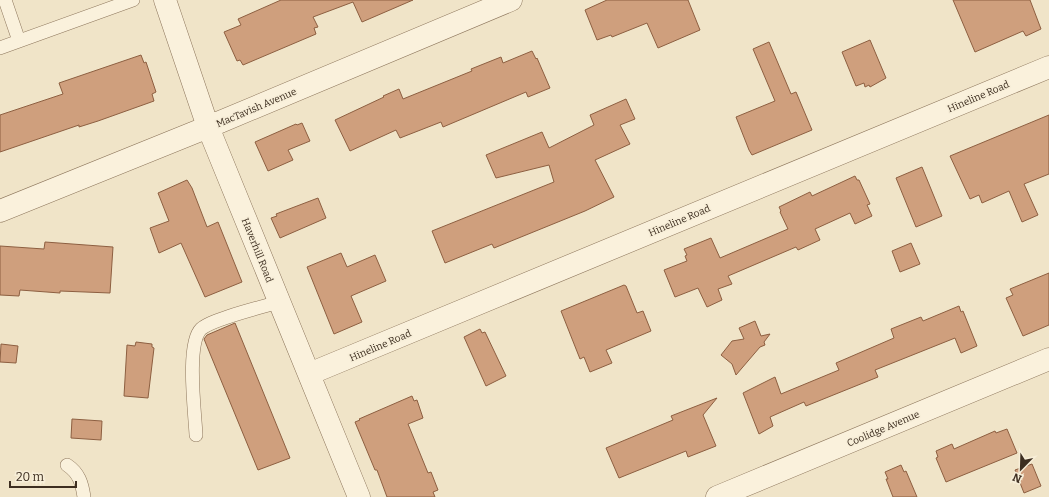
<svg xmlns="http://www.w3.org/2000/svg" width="1049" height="497" viewBox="0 0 1049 497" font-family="Bitter,serif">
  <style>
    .building { fill: #cf9f7d; stroke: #8d5f41 }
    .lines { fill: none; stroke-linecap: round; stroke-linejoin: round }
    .service-casing { stroke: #8d765c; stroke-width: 14 }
    .minor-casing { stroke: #8d765c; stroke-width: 23 }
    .service { stroke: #faf1dc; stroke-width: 13 }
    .minor { stroke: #faf1dc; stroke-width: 22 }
    .labels { text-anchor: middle; stroke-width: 3; stroke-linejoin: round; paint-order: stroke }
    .street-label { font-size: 10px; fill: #3d2e20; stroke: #f7eed8 }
  </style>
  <rect width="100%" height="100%" fill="#f0e4c8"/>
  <path class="building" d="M 281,0 L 413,0 L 362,22 L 353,2 L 313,17 L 318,27 L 314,28 L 316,34 L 243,65 L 240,60 L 237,61 L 224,32 L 241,25 L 238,19 Z
    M 607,0 L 688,0 L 700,30 L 658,48 L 647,23 L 612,37 L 611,35 L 597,40 L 585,10 Z
    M 953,0 L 1030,0 L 1041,29 L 1026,36 L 1023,31 L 975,52 Z
    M 870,40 L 886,78 L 870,87 L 869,85 L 865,87 L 864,83 L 856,86 L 842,52 Z
    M 769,42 L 791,94 L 796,92 L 812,130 L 752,155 L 749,150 L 736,117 L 775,101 L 753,49 Z
    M 532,51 L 536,59 L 537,58 L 550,88 L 528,97 L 526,92 L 443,127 L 441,122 L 400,138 L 396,130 L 350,151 L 335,120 L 384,97 L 383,96 L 399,89 L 403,99 L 472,71 L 471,69 L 501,57 L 503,63 Z
    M 141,55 L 144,63 L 146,62 L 156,92 L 152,94 L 154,101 L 98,121 L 79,127 L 79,125 L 0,152 L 0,115 L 63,94 L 59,83 Z
    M 626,99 L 635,119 L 620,125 L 630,144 L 595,160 L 614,197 L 585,211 L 494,248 L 492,244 L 445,263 L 432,231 L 554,182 L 549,165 L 496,178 L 486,155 L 542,132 L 549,148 L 594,125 L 590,115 Z
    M 1049,115 L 1049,174 L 1024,184 L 1038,215 L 1022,222 L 1009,191 L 982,203 L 979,195 L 970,199 L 950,156 Z
    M 302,123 L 310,141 L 288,150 L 293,160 L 268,171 L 255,142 L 296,124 L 297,125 Z
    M 922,167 L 942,216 L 916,227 L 896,178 Z
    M 855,176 L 857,180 L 859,180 L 870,204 L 867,205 L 872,216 L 855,224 L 850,213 L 815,229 L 820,240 L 798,250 L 796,247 L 728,276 L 732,284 L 718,289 L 722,300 L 707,307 L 698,288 L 675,297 L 664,270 L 687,261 L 685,256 L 687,255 L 684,249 L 711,238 L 720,258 L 788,229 L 780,212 L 781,211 L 779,207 L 810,192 L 812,196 Z
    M 187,180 L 192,188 L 207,227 L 218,222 L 242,282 L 205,297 L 181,243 L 159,253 L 150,228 L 169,221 L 158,193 Z
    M 318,198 L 326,218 L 280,238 L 271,218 L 277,216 L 276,214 Z
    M 45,242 L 113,247 L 110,293 L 60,291 L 60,293 L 20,290 L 19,296 L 0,295 L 0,246 L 44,249 Z
    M 911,243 L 920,264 L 900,272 L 892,251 Z
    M 341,253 L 347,267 L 375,255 L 386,281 L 351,296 L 362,322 L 334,334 L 307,267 Z
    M 1049,273 L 1049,325 L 1023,336 L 1006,298 L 1013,295 L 1010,289 Z
    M 624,285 L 626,286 L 637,313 L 643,311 L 651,331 L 606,350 L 612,363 L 590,372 L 584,357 L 580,359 L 561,311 Z
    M 959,306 L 961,312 L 963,311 L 977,346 L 961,353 L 955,338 L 875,370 L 878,377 L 806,406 L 804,402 L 770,417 L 773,426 L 759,434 L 743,393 L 775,377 L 781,394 L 839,370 L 836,363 L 894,338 L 891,329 L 921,317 L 923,321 Z
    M 755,321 L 761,336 L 770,334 L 764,342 L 765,345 L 760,347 L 736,375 L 732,364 L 721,355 L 732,341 L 744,339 L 739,328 Z
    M 235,323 L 290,458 L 258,470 L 204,339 L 207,335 Z
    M 480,329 L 482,333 L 485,332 L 506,376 L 486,386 L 464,337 Z
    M 136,342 L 152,344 L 152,347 L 154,348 L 148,398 L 124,396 L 127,345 L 135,346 Z
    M 1,344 L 18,346 L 16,363 L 0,362 Z
    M 412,396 L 414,401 L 417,400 L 423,418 L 408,424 L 428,473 L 431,472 L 438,490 L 433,492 L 435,497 L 387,497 L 377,470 L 375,470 L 355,422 L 360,420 L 359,419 Z
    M 717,398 L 703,415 L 716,446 L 688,457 L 686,451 L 619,478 L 606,448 L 673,420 L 671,416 Z
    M 72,419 L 102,421 L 101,440 L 71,438 Z
    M 1007,429 L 1017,453 L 946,482 L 936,458 L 938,457 L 936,451 L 952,444 L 954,449 L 995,431 L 996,433 Z
    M 1032,464 L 1041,486 L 1024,493 L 1015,470 Z
    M 901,465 L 904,472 L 906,471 L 917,497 L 893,497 L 886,479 L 888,479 L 885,472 Z"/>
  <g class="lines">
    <g class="service-casing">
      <path id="service" d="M 5,0 L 19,41
        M 0,48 L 133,0
        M 196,435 C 195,413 186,344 201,329 C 212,319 262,307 279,302
        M 67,465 C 79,473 82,483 84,497"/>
    </g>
    <g class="minor-casing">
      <path id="minor" d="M 165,0 L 208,127 L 359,497
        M 0,211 L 208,127 L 511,0
        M 309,374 L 1049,67
        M 717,497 L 1049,359"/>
    </g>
    <use href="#service" class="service"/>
    <use href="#minor" class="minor"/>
  </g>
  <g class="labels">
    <g class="street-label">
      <text transform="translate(978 96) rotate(-23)" y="4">Hineline Road</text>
      <text transform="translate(256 107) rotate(-23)" y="4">MacTavish Avenue</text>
      <text transform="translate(679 220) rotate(-23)" y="4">Hineline Road</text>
      <text transform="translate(258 250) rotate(68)" y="4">Haverhill Road</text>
      <text transform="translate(380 345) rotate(-23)" y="4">Hineline Road</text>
      <text transform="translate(883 428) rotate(-23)" y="4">Coolidge Avenue</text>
    </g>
  </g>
  <g transform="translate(1021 469) rotate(203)" stroke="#f7eed8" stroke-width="3" paint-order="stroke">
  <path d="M0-3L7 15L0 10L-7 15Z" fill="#3d2e20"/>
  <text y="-6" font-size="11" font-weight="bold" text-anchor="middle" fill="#3d2e20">N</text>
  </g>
  <path d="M10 481v6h66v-6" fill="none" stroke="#3d2e20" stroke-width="2"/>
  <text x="16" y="481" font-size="12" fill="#3d2e20" stroke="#f7eed8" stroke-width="3" paint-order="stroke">20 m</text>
</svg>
